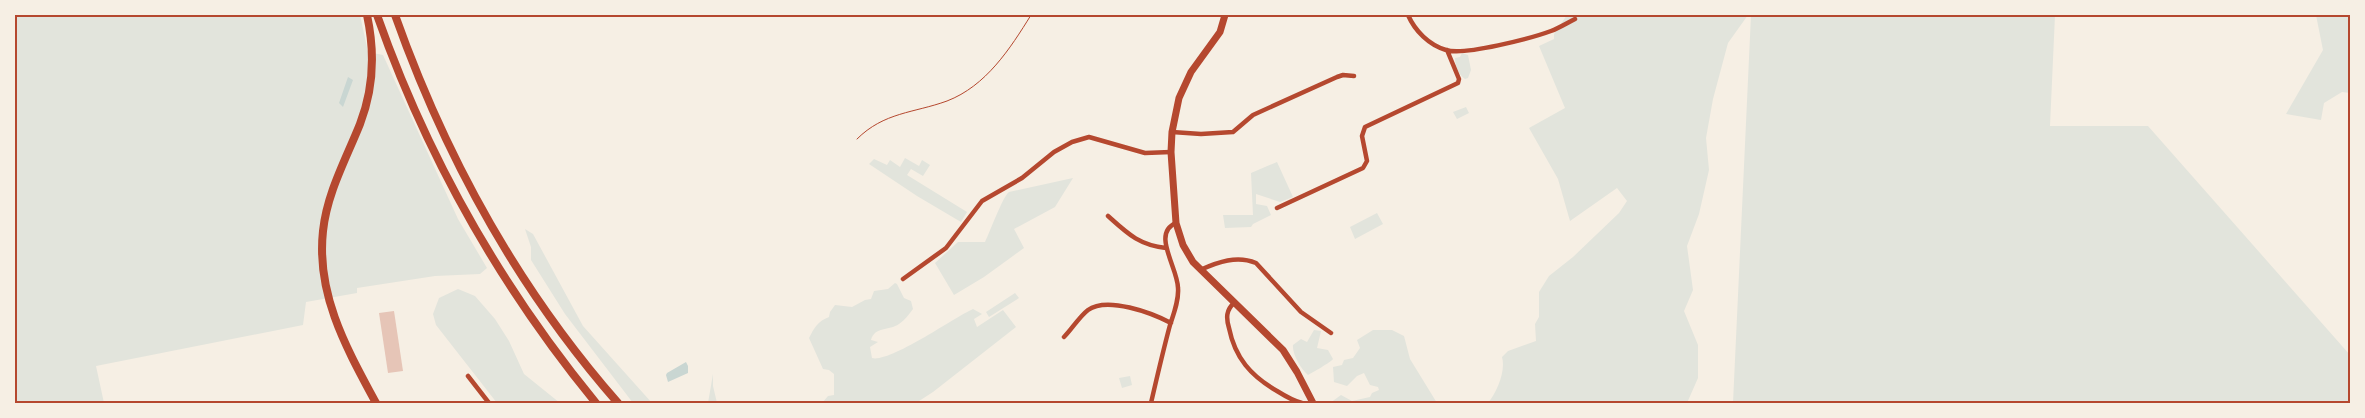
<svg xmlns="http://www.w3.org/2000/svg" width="2365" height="418" viewBox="0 0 2365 418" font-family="'Space Grotesk',sans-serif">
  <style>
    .green { fill: #e2e4dc }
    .water { fill: #c9d6d2 }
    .building { fill: #e6c5b7 }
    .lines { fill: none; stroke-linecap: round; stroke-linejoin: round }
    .path { stroke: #b5482f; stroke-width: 1 }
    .minor { stroke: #b5482f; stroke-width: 4.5 }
    .primary { stroke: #b5482f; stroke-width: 7 }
    .motorway { stroke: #b5482f; stroke-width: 8 }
    .neatline { fill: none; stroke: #b5482f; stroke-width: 2 }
  </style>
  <rect width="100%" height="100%" fill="#f6efe4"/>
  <path class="green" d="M 15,15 L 360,15 L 368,52 L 383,55 L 458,219 L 487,268 L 480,274 L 435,276 L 357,288 L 357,293 L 306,302 L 303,325 L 96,366 L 104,403 L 15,403 Z
    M 1567,15 L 1748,15 L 1728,43 L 1713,99 L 1706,138 L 1709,170 L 1699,214 L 1687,246 L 1693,290 L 1684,311 L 1698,345 L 1698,378 L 1687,403 L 1488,403 C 1497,392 1506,371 1502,357 L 1508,351 L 1536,341 L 1535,324 L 1539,317 L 1539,292 L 1549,276 L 1573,257 L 1619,213 L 1627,201 L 1617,188 L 1570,221 L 1558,179 L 1529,128 L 1565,108 L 1539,46 L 1554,39 L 1554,34 Z
    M 1751,15 L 2055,15 L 2050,126 L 2148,126 L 2350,355 L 2350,403 L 1733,403 Z
    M 2316,15 L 2350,15 L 2350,93 L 2342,92 L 2324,103 L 2321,120 L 2286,114 L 2323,50 Z
    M 1462,53 L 1468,55 L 1471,70 L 1468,78 L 1465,79 C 1459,75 1455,66 1455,58 L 1460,57 Z
    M 1466,107 L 1469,113 L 1457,119 L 1453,112 Z
    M 905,158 L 919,166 L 922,160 L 930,165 L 923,176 L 911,169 L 907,175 L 967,212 L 961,222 L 917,196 L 869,164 L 874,159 L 887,165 L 890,160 L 900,167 Z
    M 1277,162 L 1293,197 L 1280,202 L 1256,194 L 1256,204 L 1267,206 L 1271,215 L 1253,224 L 1251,227 L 1225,228 L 1223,215 L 1253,215 L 1251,173 Z
    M 1073,178 L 1055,207 L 1014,229 L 1024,248 L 984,277 L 954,295 L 935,263 L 958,242 L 985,242 C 990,232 1003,196 1009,192 Z
    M 1377,213 L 1383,224 L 1355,239 L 1350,227 Z
    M 525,229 L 533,234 L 583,326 L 652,403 L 633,403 L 565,314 L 531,260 L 531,247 Z
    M 895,283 L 897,284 L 904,298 L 911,301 L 913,309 C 909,314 905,320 899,324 C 889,331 875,326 871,340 L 878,342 L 870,347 L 872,358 C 890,363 953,318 973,309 L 982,314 L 974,319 L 977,327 L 1003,310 L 1016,327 L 933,392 L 916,403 L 822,403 L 828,396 L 834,395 L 834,374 L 829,370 L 823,369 L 809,338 C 814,328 818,321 829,317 L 830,312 L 835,305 L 852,307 L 865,300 L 871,299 L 874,291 L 888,289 Z
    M 458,289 L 475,296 L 495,319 L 509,341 L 524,374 L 560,403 L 497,403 L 436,325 L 433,314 L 439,298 Z
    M 1015,293 L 1019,298 L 989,317 L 986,312 Z
    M 1314,330 L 1321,331 L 1317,348 L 1328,350 L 1333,359 C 1331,362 1312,373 1308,375 C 1301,369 1292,354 1293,345 L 1301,339 L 1307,342 Z
    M 1373,330 L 1392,330 L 1404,336 L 1410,359 L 1437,403 L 1330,403 L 1341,395 L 1352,401 L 1370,397 L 1372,393 L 1379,390 L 1378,387 L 1370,385 L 1364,373 L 1357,376 L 1347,386 L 1334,382 L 1333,367 L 1342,365 L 1344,360 L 1353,358 L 1360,348 L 1357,340 Z
    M 713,374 L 713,386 L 717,403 L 708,403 Z
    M 1130,376 L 1132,385 L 1122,388 L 1119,378 Z"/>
  <path class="water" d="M 348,77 L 353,80 L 343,107 L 339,103 Z
    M 686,362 L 688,366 L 688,373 L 668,382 L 666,375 L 667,373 Z"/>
  <path class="building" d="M 394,311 L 403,371 L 388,373 L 379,313 Z"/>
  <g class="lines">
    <path class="path" d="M 857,139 C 884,112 914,113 947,101 C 986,86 1010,49 1031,15"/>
    <path class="minor" d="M 1408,15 C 1415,31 1429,45 1446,50 C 1464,56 1532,38 1551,31 C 1559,28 1567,23 1575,19
      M 1172,132 L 1201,134 L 1233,132 L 1253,115 L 1337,77 L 1343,75 L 1354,76
      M 1277,208 L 1363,168 L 1367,161 L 1362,136 L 1365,127 L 1458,83 L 1459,79 L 1447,50
      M 1108,216 C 1128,234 1139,245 1166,248
      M 1200,270 C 1218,262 1237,255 1256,263 L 1301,312 L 1331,333
      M 903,279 L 946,248 L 982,201 L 1022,178 L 1054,152 L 1072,142 L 1089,137 L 1145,153 L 1171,152
      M 1234,303 C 1226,310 1226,318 1229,328 C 1235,358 1251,376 1277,391 C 1285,396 1293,401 1302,403
      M 1064,337 C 1072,329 1079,317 1088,310 C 1107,296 1152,313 1171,323
      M 468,376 L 489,403
      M 1151,403 C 1157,377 1163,351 1170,325 C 1174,313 1179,300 1178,288 C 1178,268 1151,233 1176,223"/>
    <path class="primary" d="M 1225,15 L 1220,32 L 1191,72 L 1179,98 L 1172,132 L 1171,152 L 1176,223 L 1183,245 L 1193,262 L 1283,350 L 1297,372 L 1313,403"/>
    <path class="motorway" d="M 367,15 C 375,52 374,88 360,124 C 346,159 327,193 323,231 C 316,295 347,349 376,403
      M 377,15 C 427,157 501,287 596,403
      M 395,15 C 445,156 519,290 618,403"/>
  </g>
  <rect width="2365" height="418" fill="none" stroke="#f6efe4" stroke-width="32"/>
  <rect x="16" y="16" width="2333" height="386" class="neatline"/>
</svg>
